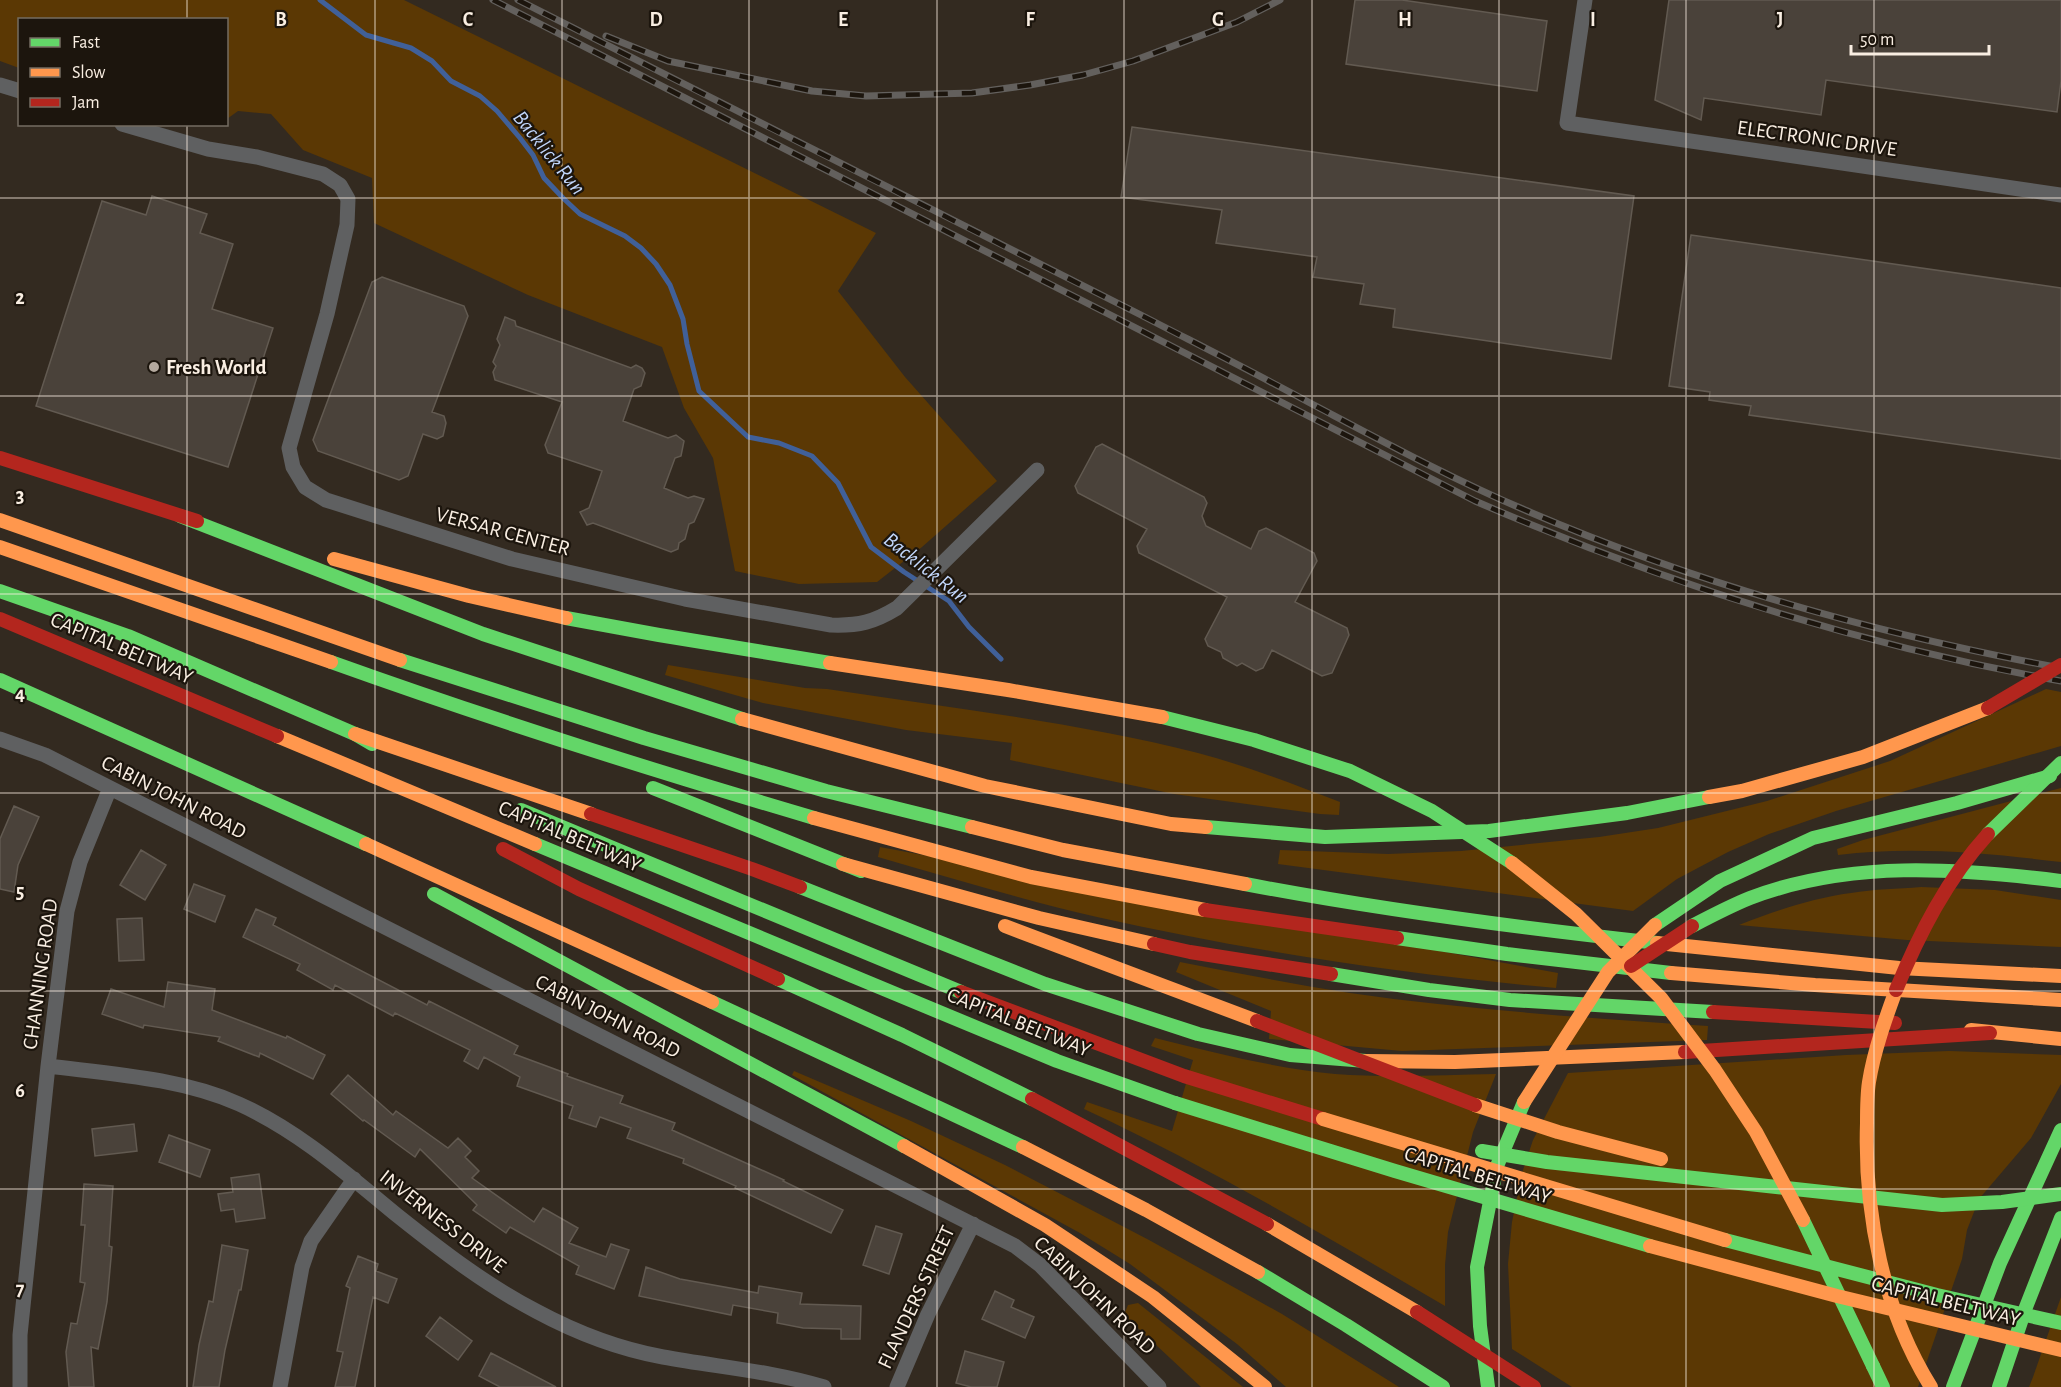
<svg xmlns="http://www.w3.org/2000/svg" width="2061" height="1387" viewBox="0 0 2061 1387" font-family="'Alegreya Sans',sans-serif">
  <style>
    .green { fill: #5b3804 }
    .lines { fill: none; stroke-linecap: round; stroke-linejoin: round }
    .stream { stroke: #406099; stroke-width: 5 }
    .building { fill: #4a423a; stroke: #625a51; stroke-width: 1.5 }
    .street { stroke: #5f6061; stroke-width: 15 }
    .fast { stroke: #63d668; stroke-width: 14 }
    .slow { stroke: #ff974d; stroke-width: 14 }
    .jam { stroke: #b3261e; stroke-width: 14 }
    .rail-casing { stroke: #63605d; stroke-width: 7 }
    .rail { stroke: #1c150d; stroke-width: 4.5; stroke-dasharray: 14; stroke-linecap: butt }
    .fast-bridge { stroke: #63d668; stroke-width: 14 }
    .slow-bridge { stroke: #ff974d; stroke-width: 14 }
    .jam-bridge { stroke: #b3261e; stroke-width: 14 }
    .grid { fill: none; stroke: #f9eee2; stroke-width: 1.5; stroke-opacity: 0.55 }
    .poi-dot { fill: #b4a99e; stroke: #1c150d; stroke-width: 2 }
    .labels { text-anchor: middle; stroke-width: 4.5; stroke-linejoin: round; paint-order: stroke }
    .street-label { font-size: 21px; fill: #f9eee2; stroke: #1c150d }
    .poi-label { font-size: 21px; font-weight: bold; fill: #f9eee2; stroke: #1c150d; text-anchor: start }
    .water-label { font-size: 22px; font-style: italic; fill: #c2d7fc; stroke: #1c150d }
    .grid-label { font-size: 20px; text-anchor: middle; font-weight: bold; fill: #f9eee2; stroke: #1c150d; stroke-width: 4.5; stroke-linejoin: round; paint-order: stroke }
  </style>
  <rect width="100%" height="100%" fill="#332a20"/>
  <path class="green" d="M 0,0 L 404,0 L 876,233 L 838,291 L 905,377 L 997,481 L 922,547 L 877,582 L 799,584 L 735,571 L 713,458 L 684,408 L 662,347 L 528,295 L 374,223 L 372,178 L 303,150 L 271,114 L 238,111 L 227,119 L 226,20 L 20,20 L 19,68 L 0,61 Z
    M 668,665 L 805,688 L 827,689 C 950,708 1077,722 1198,753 C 1247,766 1293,784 1340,802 L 1339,815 L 1320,814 L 1174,794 L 1010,760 L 1012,743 L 906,730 L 763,703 L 665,675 Z
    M 2046,689 L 2061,692 L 2061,746 L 1836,811 L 1769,834 L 1728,852 L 1677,879 L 1633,911 L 1278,864 L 1280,850 L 1388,854 L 1461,851 L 1599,837 L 1658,828 L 1767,801 L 1890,761 Z
    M 2061,788 L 2061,862 C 1986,853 1913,846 1838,855 L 1837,849 L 1863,840 Z
    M 880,847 L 1558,973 L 1556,988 C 1401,974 1249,951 1097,917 C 1023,900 951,878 878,857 Z
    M 1921,887 L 1995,890 L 2061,900 L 2061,947 L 1907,940 L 1739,925 C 1775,911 1813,898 1851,893 C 1874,889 1898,889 1921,887 Z
    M 1180,962 C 1237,973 1293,984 1350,993 C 1469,1010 1589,1018 1708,1026 L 1707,1040 L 1402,1051 L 1269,1039 L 1271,1011 L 1176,972 Z
    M 1155,1038 C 1215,1053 1274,1068 1335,1074 C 1388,1078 1443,1075 1496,1074 L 1473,1132 L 1448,1232 L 1445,1265 L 1445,1306 C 1327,1237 1209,1167 1084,1109 L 1087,1102 L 1172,1131 L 1193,1060 L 1151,1046 Z
    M 1949,1051 L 2061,1055 L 2061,1084 L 2031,1138 L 1979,1199 L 1967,1230 L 1962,1259 L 1918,1387 L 1572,1387 L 1512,1349 L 1508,1264 L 1512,1222 L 1522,1173 L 1533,1140 L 1568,1073 L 1846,1055 Z
    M 794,1071 L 911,1121 L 1005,1165 L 1149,1240 L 1282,1314 L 1399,1387 L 1286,1387 L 1237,1344 L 1130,1264 L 1080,1233 L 792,1075 Z
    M 2061,1297 L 2061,1387 L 2029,1387 L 2033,1377 Z
    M 1138,1303 L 1243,1387 L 1201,1387 L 1124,1315 L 1128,1305 Z"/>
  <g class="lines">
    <path class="stream" d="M 320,0 L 366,35 L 411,48 L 432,61 L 451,81 L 480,96 L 497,111 L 520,138 L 533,155 L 544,178 L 564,199 L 580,214 L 625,236 L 641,248 L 656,264 L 670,285 L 683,319 L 687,344 L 699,391 L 748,437 L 779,443 L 812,456 L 838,483 L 871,547 L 904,572 L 949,601 L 969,627 L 1001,659"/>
  </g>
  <path class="building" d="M 1355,0 L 1402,0 L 1547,21 L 1537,91 L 1346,64 Z
    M 1669,0 L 2061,0 L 2061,81 L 2057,112 L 1826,80 L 1821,115 L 1704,98 L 1701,120 L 1655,100 Z
    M 1132,127 L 1634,196 L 1611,359 L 1393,327 L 1395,309 L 1360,304 L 1364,284 L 1313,277 L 1317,257 L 1216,243 L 1222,210 L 1121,197 Z
    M 152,196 L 207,214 L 200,233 L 233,244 L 212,309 L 273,328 L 228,467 L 36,406 L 102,201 L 146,215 Z
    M 1691,235 L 2061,288 L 2061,459 L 1749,415 L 1751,406 L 1709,400 L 1710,392 L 1669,386 Z
    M 382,277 L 464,306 L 468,316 L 432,412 L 444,416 L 446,423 L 443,436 L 437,439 L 423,434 L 408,476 L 399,480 L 318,451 L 313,440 L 372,282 Z
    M 505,317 L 515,321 L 516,326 L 631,368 L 636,365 L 642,368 L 645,373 L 641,386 L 634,389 L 623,421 L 668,438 L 676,435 L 684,441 L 681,456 L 675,458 L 664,488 L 688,498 L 694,496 L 704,499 L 694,522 L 689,524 L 685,539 L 679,543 L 678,549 L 671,552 L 593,523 L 587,525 L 580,512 L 589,508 L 602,471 L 548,453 L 545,445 L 562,402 L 495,380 L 493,372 L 496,366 L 493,362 L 500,345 L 497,339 Z
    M 1102,444 L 1204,497 L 1207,503 L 1202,516 L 1206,526 L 1251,549 L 1259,531 L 1266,528 L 1314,553 L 1317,561 L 1295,602 L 1347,628 L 1349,635 L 1332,673 L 1322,676 L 1272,650 L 1263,668 L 1256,671 L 1242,663 L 1237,666 L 1223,658 L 1221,652 L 1208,646 L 1205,639 L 1227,597 L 1139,553 L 1137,546 L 1147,529 L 1078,493 L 1075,486 L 1096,447 Z
    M 14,806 L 39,817 L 18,865 L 14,892 L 0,889 L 0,839 Z
    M 141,850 L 166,865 L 145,900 L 120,885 Z
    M 194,884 L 225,896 L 215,922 L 184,909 Z
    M 256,909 L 276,918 L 273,925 L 427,1005 L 429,1001 L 518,1046 L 514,1054 L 568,1074 L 567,1076 L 623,1096 L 620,1103 L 675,1123 L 672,1130 L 784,1180 L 783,1181 L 843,1210 L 831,1233 L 735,1188 L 736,1186 L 683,1163 L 684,1159 L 627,1138 L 631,1128 L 600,1117 L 596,1127 L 569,1118 L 573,1106 L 517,1086 L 520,1077 L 484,1057 L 478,1069 L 464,1061 L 470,1050 L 395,1013 L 393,1016 L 335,985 L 333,990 L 297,970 L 300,964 L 243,937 Z
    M 142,918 L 144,960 L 119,961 L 117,919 Z
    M 168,982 L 215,989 L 212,1010 L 286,1038 L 287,1036 L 325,1055 L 313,1079 L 260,1053 L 259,1057 L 218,1041 L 220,1037 L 144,1025 L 143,1028 L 102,1014 L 111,989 L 164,1007 Z
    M 348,1075 L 393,1115 L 396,1111 L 448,1148 L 458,1138 L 471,1151 L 465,1157 L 479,1171 L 472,1178 L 534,1222 L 543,1208 L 578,1228 L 569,1243 L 606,1257 L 611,1244 L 629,1250 L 614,1289 L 576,1274 L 579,1266 L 510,1227 L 506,1233 L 473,1210 L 477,1205 L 420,1149 L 415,1157 L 364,1120 L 363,1121 L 331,1094 Z
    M 134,1124 L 137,1151 L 95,1156 L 92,1129 Z
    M 169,1135 L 210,1150 L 200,1177 L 159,1162 Z
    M 259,1174 L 265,1218 L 236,1222 L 234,1209 L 221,1211 L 218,1194 L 233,1192 L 231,1178 Z
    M 84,1184 L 113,1186 L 109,1246 L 112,1247 L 107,1302 L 98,1349 L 91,1347 L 94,1387 L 69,1387 L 66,1352 L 71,1323 L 77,1324 L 85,1283 L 80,1282 L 85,1225 L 81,1225 Z
    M 876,1226 L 902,1234 L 889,1274 L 863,1265 Z
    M 222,1245 L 248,1250 L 241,1290 L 239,1290 L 225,1350 L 219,1387 L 193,1387 L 199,1345 L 209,1301 L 213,1302 Z
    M 358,1256 L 378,1264 L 376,1271 L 397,1279 L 388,1303 L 373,1297 L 355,1387 L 335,1387 L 343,1352 L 337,1351 L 350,1288 L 346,1286 Z
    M 646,1267 L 680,1279 L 758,1293 L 759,1286 L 802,1293 L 800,1304 L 861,1306 L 860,1339 L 841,1339 L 841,1329 L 803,1328 L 777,1323 L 778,1313 L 733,1305 L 731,1315 L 639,1296 Z
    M 995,1291 L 1014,1300 L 1011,1307 L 1034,1317 L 1025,1338 L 982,1319 Z
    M 440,1317 L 472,1341 L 458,1360 L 426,1336 Z
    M 965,1351 L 1004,1362 L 997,1387 L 971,1387 L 956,1383 Z
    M 491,1353 L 556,1387 L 500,1387 L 479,1376 Z"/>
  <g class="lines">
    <path class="street" d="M 1585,0 L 1567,123 L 2061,195
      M 0,85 L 20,91
      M 122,124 L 208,149 L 257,157 L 323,174 L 340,185 L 348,199 L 347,225 L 327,314 L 289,448 L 293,467 L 305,487 L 326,500 L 512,559 L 685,599 L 831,625 C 859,626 874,622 897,608 L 1037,470
      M 0,739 L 45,755 L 1015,1246 L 1040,1265 L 1159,1387
      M 48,1066 C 112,1074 180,1078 239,1104 C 299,1131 348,1175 398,1216 C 442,1251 486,1285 536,1311 C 575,1332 619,1349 663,1357 C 717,1367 772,1371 824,1387
      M 20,1387 L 20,1335 L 48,1066 L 67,911 L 80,862 L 110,788
      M 280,1387 L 302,1267 L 311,1241 L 354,1179
      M 897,1387 L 928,1314 L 973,1224"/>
    <path class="fast" d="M 180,516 L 483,634 L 742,719
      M 0,591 L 128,636 L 355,734 L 372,744
      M 566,618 L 659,635 L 830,663
      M 400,660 L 644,738 L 826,791 L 972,827
      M 331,662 C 490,719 651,770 814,818
      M 0,680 L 366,844
      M 653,788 L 861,871
      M 521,810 L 961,992
      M 1206,827 L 1325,837 L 1489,831 L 1627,813 L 1709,797
      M 535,844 L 1057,1061 L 1175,1103
      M 1245,884 C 1381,910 1520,928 1657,943
      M 800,887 L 1045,984 L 1198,1034 L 1290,1055 L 1366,1061
      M 434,894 L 904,1146
      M 1655,925 L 1720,881 L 1813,838 L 1957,803 L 2050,776
      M 1692,926 C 1711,916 1730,906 1750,898 C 1850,860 1956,868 2061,881
      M 1397,938 L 1507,954 L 1671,973
      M 1331,974 L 1429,990 L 1510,1000 L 1713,1012
      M 778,979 L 902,1035 L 1032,1099
      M 712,1002 L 1023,1147
      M 1258,1272 L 1346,1325 L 1443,1387
      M 1873,1366 L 1883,1387
      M 1488,1387 L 1480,1326 L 1477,1267 L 1497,1166 L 1524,1102
      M 1953,1387 L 2000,1263 L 2061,1130
      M 1999,1387 L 2026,1307 L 2061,1218"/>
    <path class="slow" d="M 0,520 L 400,660
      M 0,547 L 331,662
      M 334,559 L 469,596 L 566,618
      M 742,719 L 985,786 L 1171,824 L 1206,827
      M 355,734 L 591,814
      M 277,736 L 535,844
      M 1709,797 L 1742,791 L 1863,757 L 1988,708
      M 814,818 L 1031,877 L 1205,910
      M 972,827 L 1063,850 L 1245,884
      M 366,844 L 712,1002
      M 843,864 L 1039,918 L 1154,944
      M 1005,926 L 1257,1021
      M 1657,943 L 1899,968 L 2061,976
      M 1671,973 L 1815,985 L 2061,1000
      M 1971,1030 L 2061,1039
      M 1366,1061 L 1455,1062 L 1685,1052
      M 904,1146 L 1045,1225 L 1153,1297 L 1265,1387
      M 1023,1147 L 1146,1210 L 1258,1272
      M 1267,1224 L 1417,1312"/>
    <path class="jam" d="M 0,458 L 197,521
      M 0,619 L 277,736
      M 591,814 L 752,869 L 800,887
      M 503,849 L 579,889 L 778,979
      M 1205,910 L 1397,938
      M 1154,944 L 1190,952 L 1331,974
      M 961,992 L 1184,1076 L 1323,1119
      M 1713,1012 L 1895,1023
      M 1685,1052 L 1990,1033
      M 1032,1099 L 1267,1224"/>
    <g class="rail-casing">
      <path id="rail" d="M 493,0 L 1475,501 C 1664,583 1858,645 2061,681
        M 518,0 C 725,105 932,210 1139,314 C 1197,344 1255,373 1312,404 C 1382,441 1452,479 1525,510 C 1697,584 1877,634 2061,668
        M 606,36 L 668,61 L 812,91 L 866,96 L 972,93 L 1030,85 L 1083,75 L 1133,61 L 1237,22 L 1280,0"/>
    </g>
    <use href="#rail" class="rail"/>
    <path class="fast-bridge" d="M 1162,717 L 1254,740 L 1350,771 L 1432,811 L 1512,863
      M 1988,834 L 2061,763
      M 1175,1103 L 1395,1171 L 1650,1246
      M 1482,1151 L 1547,1162 L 1942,1205 L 2002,1202 L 2061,1194
      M 1803,1220 L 1873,1366
      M 1725,1240 L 1937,1295 L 2061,1323"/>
    <path class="slow-bridge" d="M 830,663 L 1008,690 L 1162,717
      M 1512,863 L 1576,914 L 1661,998 L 1715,1070 L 1756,1132 L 1803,1220
      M 1896,990 C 1885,1020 1874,1051 1869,1082 C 1867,1095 1867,1110 1867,1123 C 1864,1213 1883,1310 1931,1387
      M 1524,1102 L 1608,972 L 1655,925
      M 1475,1105 L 1558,1132 L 1661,1159
      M 1323,1119 L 1725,1240
      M 1650,1246 L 1837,1296 L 2061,1350"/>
    <path class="jam-bridge" d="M 1988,708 L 2061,665
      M 1631,966 L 1692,926
      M 1896,990 C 1919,934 1947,879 1988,834
      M 1257,1021 L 1475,1105
      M 1417,1312 L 1534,1387"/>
  </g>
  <path class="grid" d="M 187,0 L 187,20M 375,0 L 375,1387M 562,0 L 562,1387M 749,0 L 749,1387M 937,0 L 937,1387M 1124,0 L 1124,1387M 1312,0 L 1312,1387M 1499,0 L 1499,1387M 1686,0 L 1686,1387M 1874,0 L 1874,1387M 187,124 L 187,1387M 0,198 L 2061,198M 0,396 L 2061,396M 0,594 L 2061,594M 0,793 L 2061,793M 0,991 L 2061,991M 0,1189 L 2061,1189"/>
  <circle class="poi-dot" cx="154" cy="367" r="6"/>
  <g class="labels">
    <g class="street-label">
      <text transform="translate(1817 138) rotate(8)" y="7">ELECTRONIC DRIVE</text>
      <text transform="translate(503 531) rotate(15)" y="7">VERSAR CENTER</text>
      <text transform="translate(122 648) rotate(23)" y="7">CAPITAL BELTWAY</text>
      <text transform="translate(174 797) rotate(27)" y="7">CABIN JOHN ROAD</text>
      <text transform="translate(570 836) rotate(23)" y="7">CAPITAL BELTWAY</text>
      <text transform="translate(40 974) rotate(-82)" y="7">CHANNING ROAD</text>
      <text transform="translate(608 1016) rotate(27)" y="7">CABIN JOHN ROAD</text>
      <text transform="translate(1019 1022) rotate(22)" y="7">CAPITAL BELTWAY</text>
      <text transform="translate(1478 1175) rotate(17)" y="7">CAPITAL BELTWAY</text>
      <text transform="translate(443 1221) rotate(38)" y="7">INVERNESS DRIVE</text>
      <text transform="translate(1095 1295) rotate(44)" y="7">CABIN JOHN ROAD</text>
      <text transform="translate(916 1297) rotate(-65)" y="7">FLANDERS STREET</text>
      <text transform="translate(1946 1301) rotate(14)" y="7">CAPITAL BELTWAY</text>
    </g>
    <g class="poi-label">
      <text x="166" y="374">Fresh World</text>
    </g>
    <g class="water-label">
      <text transform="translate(550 152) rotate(51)" y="8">Backlick Run</text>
      <text transform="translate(927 567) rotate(38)" y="8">Backlick Run</text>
    </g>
  </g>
  <g class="grid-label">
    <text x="281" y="26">B</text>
    <text x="468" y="26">C</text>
    <text x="656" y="26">D</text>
    <text x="843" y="26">E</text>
    <text x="1030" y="26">F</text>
    <text x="1218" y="26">G</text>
    <text x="1405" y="26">H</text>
    <text x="1593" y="26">I</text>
    <text x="1780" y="26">J</text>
    <text x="20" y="304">2</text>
    <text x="20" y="502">3</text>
    <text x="20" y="700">4</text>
    <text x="20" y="898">5</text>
    <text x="20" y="1097">6</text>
    <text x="20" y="1295">7</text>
  </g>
  <rect x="18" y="18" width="210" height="108" fill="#1c150d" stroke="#746c62" stroke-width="1.5"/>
  <rect x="30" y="38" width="30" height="9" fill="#63d668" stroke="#746c62" stroke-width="1.5"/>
  <text x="72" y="48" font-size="18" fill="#f9eee2">Fast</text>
  <rect x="30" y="68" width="30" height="9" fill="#ff974d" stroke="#746c62" stroke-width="1.5"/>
  <text x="72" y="78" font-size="18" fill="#f9eee2">Slow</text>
  <rect x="30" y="98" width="30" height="9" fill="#b3261e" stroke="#746c62" stroke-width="1.5"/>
  <text x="72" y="108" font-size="18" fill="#f9eee2">Jam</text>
  <path d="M1851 45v9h138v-9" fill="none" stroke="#f9eee2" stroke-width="3"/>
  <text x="1860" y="45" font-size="18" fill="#f9eee2" stroke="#1c150d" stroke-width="4.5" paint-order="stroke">50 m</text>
</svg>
